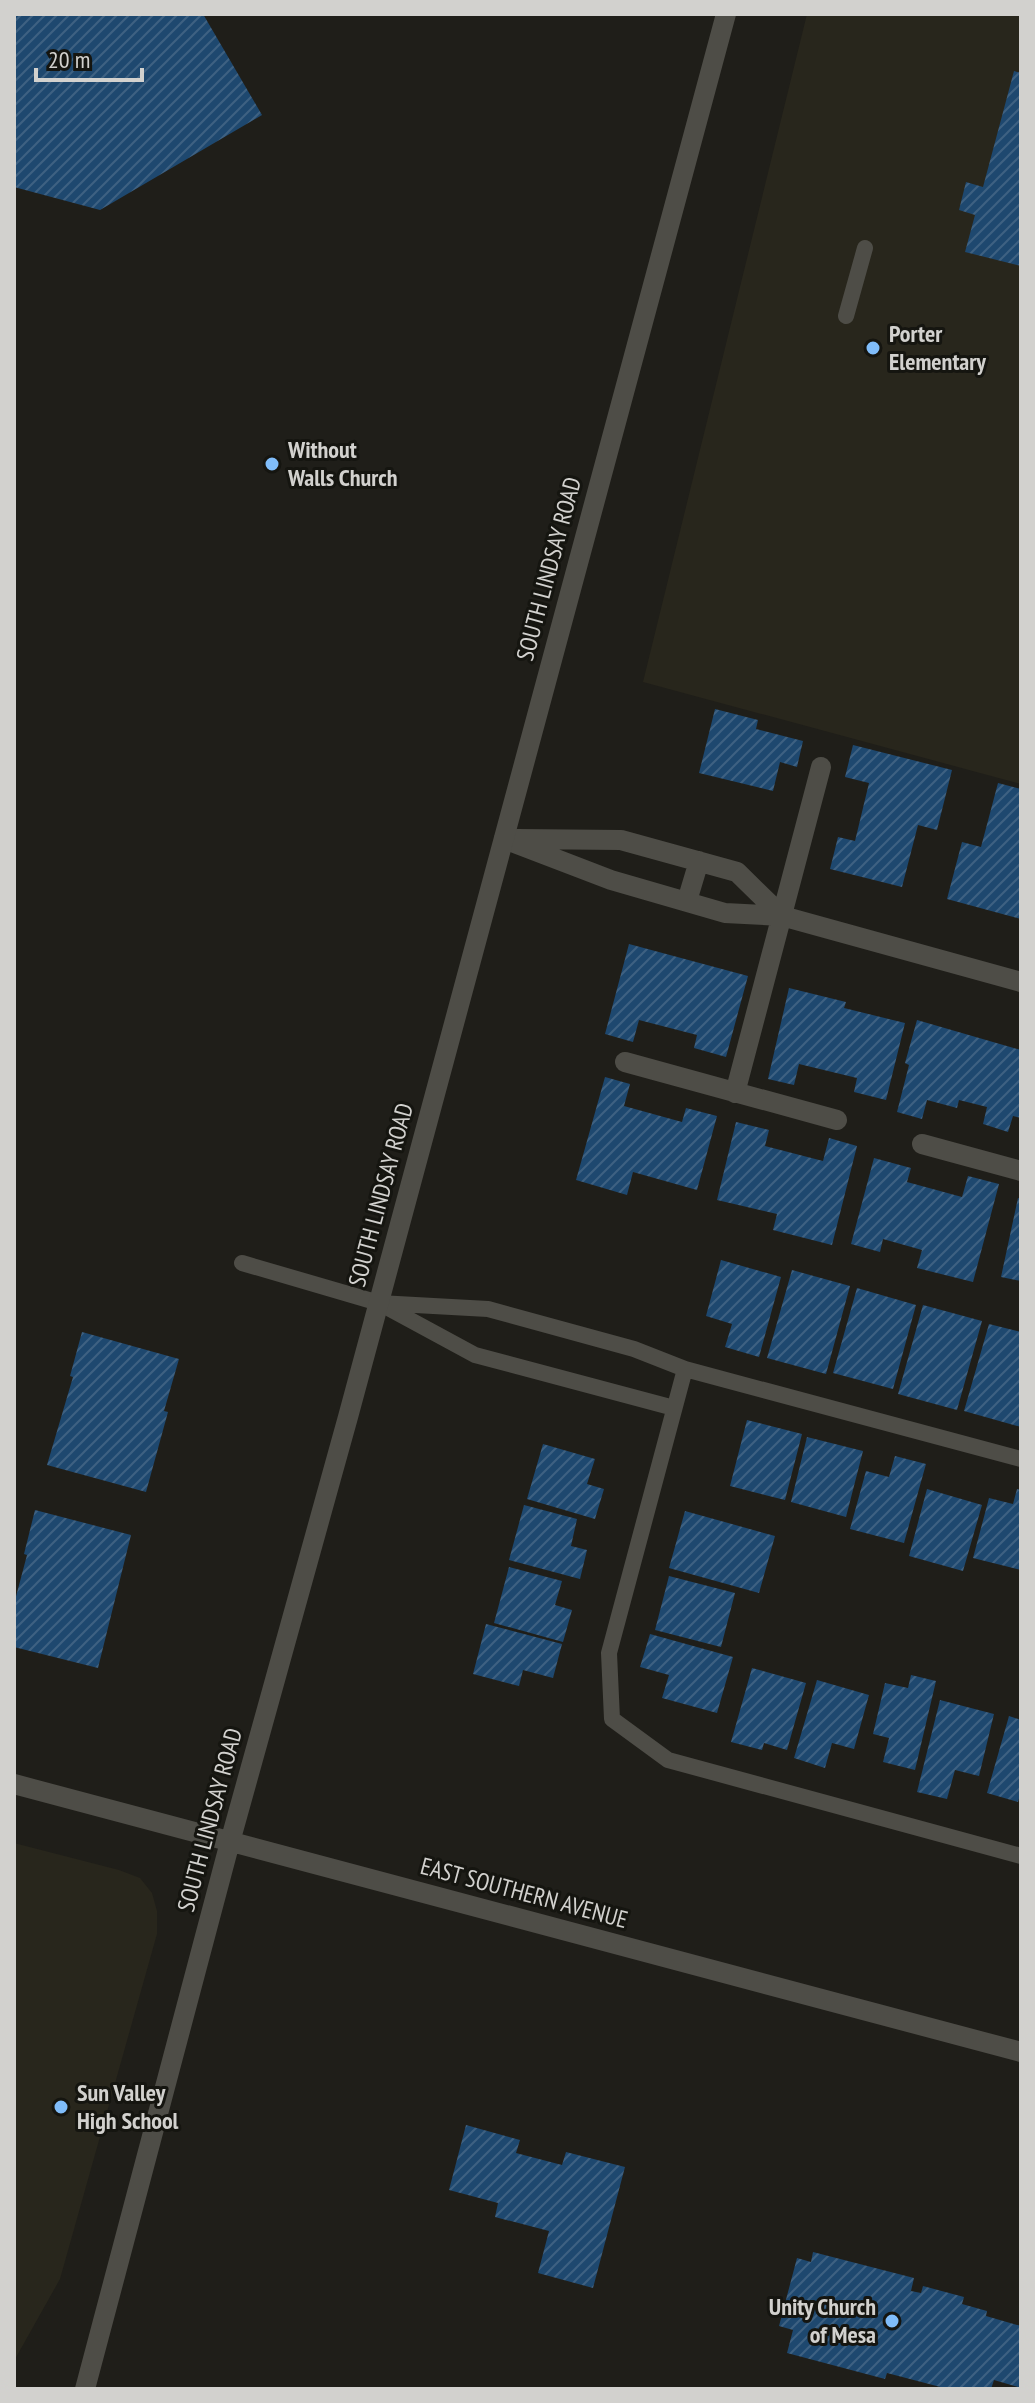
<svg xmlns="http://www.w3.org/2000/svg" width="1035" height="2403" viewBox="0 0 1035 2403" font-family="'PT Sans Narrow',sans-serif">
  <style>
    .built { fill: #28261c }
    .building { fill: url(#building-hatch) }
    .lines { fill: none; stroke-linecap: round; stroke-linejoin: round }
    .lane { stroke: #4e4d47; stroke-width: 16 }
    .street { stroke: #4e4d47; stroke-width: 20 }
    .secondary { stroke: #4e4d47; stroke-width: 20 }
    .poi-dot { fill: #80bdfa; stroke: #151510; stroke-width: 3 }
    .labels { text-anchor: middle; stroke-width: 6; stroke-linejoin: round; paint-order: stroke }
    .poi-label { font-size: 24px; font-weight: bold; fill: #d2d1ce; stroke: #151510; text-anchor: start }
    .street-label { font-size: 24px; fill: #d2d1ce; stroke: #151510 }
  </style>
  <defs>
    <pattern id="building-hatch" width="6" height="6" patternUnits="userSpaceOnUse" patternTransform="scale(2)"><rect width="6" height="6" fill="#1e486f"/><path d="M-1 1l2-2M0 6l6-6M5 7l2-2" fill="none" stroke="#3e6182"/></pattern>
  </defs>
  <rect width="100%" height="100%" fill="#1f1e19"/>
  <path class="built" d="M 807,14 L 1021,14 L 1021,784 L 643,682 Z
    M 14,1843 L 119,1870 L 140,1878 L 152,1893 L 157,1911 L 157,1934 L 60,2279 L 14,2361 Z"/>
  <path class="building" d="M 14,14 L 203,14 L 262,115 L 100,210 L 14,187 Z
    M 1014,71 L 1021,73 L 1021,266 L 965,252 L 975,215 L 959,210 L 966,182 L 983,187 Z
    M 715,709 L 758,720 L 756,729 L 803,741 L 797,767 L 780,762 L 773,791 L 699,773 Z
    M 853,745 L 952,770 L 937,830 L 918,825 L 902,887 L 830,869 L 838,837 L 855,841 L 869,783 L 845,777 Z
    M 998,783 L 1021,789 L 1021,919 L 947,899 L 962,842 L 981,847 Z
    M 629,944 L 748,976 L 726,1057 L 694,1048 L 697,1035 L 639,1020 L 633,1042 L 605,1034 Z
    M 789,988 L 846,1002 L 844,1008 L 905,1023 L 886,1100 L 854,1092 L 857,1078 L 799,1064 L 794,1085 L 768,1079 Z
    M 917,1020 L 1021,1050 L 1021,1118 L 1013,1116 L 1008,1132 L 983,1124 L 987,1107 L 959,1100 L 957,1108 L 927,1100 L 922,1119 L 897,1112 L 909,1065 L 905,1063 Z
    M 605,1077 L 630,1084 L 624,1106 L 682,1122 L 686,1108 L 717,1116 L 697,1190 L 633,1172 L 627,1195 L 576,1180 Z
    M 736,1122 L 769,1130 L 765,1146 L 823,1161 L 829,1138 L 857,1146 L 832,1245 L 773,1230 L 777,1214 L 717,1200 Z
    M 874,1158 L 911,1168 L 907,1182 L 962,1197 L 968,1176 L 999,1184 L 973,1282 L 917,1268 L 922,1250 L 883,1239 L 880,1252 L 851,1244 Z
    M 1018,1198 L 1021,1199 L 1021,1281 L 1001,1277 Z
    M 721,1260 L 781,1277 L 759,1357 L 725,1347 L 732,1324 L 706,1316 Z
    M 792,1270 L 850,1286 L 826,1374 L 767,1358 Z
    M 857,1288 L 916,1305 L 893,1389 L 833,1373 Z
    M 923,1305 L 982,1321 L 957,1410 L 898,1394 Z
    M 989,1324 L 1021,1332 L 1021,1427 L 964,1411 Z
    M 82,1332 L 179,1359 L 164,1411 L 168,1412 L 146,1492 L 47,1465 L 73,1377 L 70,1376 Z
    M 747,1420 L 802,1434 L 785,1500 L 730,1486 Z
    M 807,1437 L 863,1451 L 846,1517 L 791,1502 Z
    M 543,1444 L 595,1459 L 587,1484 L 604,1489 L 595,1519 L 527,1499 Z
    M 895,1456 L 926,1464 L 904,1543 L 850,1529 L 866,1471 L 889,1477 Z
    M 927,1489 L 982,1505 L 963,1571 L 909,1556 Z
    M 1017,1489 L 1021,1490 L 1021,1570 L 973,1558 L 989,1498 L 1013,1504 Z
    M 524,1505 L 577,1519 L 571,1546 L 587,1550 L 580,1579 L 509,1560 Z
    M 35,1510 L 131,1535 L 98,1668 L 14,1647 L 14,1604 L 27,1555 L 24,1554 Z
    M 685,1511 L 775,1536 L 759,1593 L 669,1568 Z
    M 509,1567 L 562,1581 L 555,1605 L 572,1610 L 563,1642 L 494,1623 Z
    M 669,1576 L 735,1593 L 721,1647 L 655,1630 Z
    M 486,1624 L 562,1644 L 553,1678 L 523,1670 L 519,1686 L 473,1674 Z
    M 650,1634 L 733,1657 L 717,1713 L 662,1698 L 669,1675 L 640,1667 Z
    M 752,1668 L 806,1683 L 787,1750 L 764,1743 L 762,1750 L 731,1742 Z
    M 911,1675 L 936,1681 L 915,1770 L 883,1762 L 889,1738 L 873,1734 L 885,1683 L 908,1688 Z
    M 817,1680 L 869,1695 L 854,1749 L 832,1743 L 825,1768 L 794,1758 Z
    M 940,1700 L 994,1714 L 979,1776 L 955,1770 L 947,1799 L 917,1792 Z
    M 1009,1716 L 1021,1720 L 1021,1791 L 1018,1802 L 987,1793 Z
    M 466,2125 L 520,2140 L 516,2153 L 562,2165 L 566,2152 L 625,2167 L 593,2288 L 538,2273 L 549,2231 L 495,2217 L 498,2203 L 449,2190 Z
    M 813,2252 L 914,2278 L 911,2291 L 921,2293 L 923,2286 L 964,2297 L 962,2304 L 987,2311 L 986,2316 L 1021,2326 L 1021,2388 L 994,2380 L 991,2389 L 948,2389 L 887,2373 L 885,2379 L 787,2353 L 793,2330 L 779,2326 L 797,2258 L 811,2262 Z"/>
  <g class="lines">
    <path class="lane" d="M 846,316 L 865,248
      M 242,1263 L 379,1303 L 475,1355 L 674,1408
      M 379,1303 L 488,1309 L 634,1349 L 685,1369 L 1021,1459
      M 685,1369 L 609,1653 L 612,1719 L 668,1760 L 1021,1856"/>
    <path class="street" d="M 504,839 L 611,880 L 725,913 L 782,916 L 1021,982
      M 517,839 L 621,840 L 737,872 L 782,916
      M 687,901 L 699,861
      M 625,1062 L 837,1120
      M 735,1093 L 821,767
      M 922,1144 L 1021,1171"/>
    <path class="secondary" d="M 14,1784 L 1021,2052
      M 85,2389 L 230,1842 L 348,1417 L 726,14"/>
  </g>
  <g class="poi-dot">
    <circle cx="873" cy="348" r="8"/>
    <circle cx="272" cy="464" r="8"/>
    <circle cx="61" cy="2107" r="8"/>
    <circle cx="892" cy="2321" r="8"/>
  </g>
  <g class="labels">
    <g class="poi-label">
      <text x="889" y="342">Porter<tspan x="889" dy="28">Elementary</tspan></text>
      <text x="288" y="458">Without<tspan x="288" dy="28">Walls Church</tspan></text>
      <text x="77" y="2101">Sun Valley<tspan x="77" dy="28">High School</tspan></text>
      <text x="876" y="2315" text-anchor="end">Unity Church<tspan x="876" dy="28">of Mesa</tspan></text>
    </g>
    <g class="street-label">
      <text transform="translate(549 569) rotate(-75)" y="8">SOUTH LINDSAY ROAD</text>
      <text transform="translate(381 1195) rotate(-75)" y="8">SOUTH LINDSAY ROAD</text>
      <text transform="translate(210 1820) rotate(-75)" y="8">SOUTH LINDSAY ROAD</text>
      <text transform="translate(524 1893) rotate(15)" y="8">EAST SOUTHERN AVENUE</text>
    </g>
  </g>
  <rect width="1035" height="2403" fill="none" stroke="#d2d1ce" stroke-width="32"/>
  <path d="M36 68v12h106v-12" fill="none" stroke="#d2d1ce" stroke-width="4"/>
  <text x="48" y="68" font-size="24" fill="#d2d1ce" stroke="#151510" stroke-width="6" paint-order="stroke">20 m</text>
</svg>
